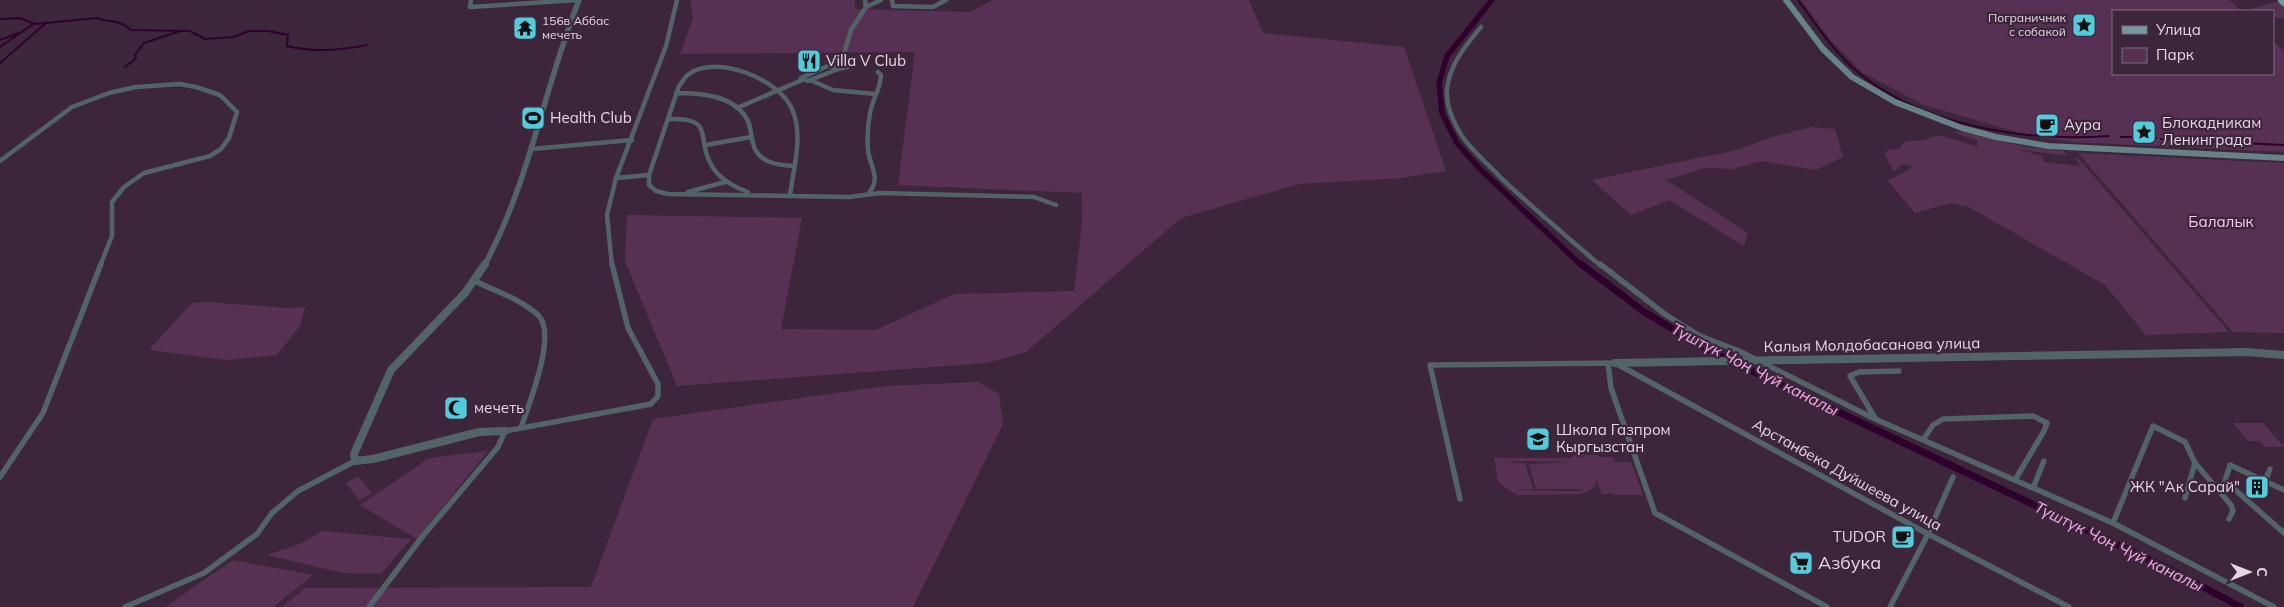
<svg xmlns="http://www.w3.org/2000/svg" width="2284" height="607" viewBox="0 0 2284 607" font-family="Mulish,sans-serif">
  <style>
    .green { fill: #573154; fill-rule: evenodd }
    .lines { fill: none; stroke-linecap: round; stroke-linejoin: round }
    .stream { stroke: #2e012c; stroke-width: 2 }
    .canal-far1 { stroke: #2e012c; stroke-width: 5.5 }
    .canal { stroke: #2e012c; stroke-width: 7 }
    .minor-far1 { stroke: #526467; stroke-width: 4.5 }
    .minor { stroke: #526467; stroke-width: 5.5 }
    .tertiary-far1 { stroke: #526467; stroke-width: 5.5 }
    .tertiary { stroke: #526467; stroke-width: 8 }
    .secondary { stroke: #658286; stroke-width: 6 }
    .primary { stroke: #73989e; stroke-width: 8 }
    .labels { text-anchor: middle; stroke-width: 4.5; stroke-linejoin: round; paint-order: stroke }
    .far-poi-label { font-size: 12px; fill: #e5d6e3; stroke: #3d263b; text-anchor: end }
    .poi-label { font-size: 15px; fill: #e5d6e3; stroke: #3d263b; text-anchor: start }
    .park-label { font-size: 15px; fill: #f8c9f2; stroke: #3d263b }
    .street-label { font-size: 15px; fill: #e5d6e3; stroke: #3d263b }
    .water-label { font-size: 16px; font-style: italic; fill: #f5aaed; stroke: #3d263b }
    .near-poi-label { font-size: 18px; fill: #e5d6e3; stroke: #3d263b; text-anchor: start }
  </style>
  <rect width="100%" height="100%" fill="#3d263b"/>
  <path class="green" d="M 690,0 L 855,0 L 855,9 L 969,12 L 993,0 L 1249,0 L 1263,33 L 1404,47 L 1446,171 L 1401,178 L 1299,184 L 1181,218 L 1026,352 L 987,363 L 677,386 L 625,261 L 627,215 L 802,218 L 781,329 L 876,330 L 954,294 L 1074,291 L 1082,223 L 1082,193 L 898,185 L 915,52 L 680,54 L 693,18 Z
    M 1801,0 L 2229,0 L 2241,11 L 2113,11 L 2113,74 L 2273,74 L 2273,41 L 2284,51 L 2284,152 L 2071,142 L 2027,135 L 1924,105 L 1863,73 L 1832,42 Z
    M 2279,1 L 2284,6 L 2284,18 L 2273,18 L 2273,11 L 2253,11 L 2251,9 Z
    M 1811,127 L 1835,129 L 1843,157 L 1816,170 L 1761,161 L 1733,169 L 1705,168 L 1666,180 L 1748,233 L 1744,246 L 1669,200 L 1631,215 L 1592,180 L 1737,150 L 1773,137 Z
    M 1957,131 L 2026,147 L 2063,151 L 2068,156 L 2016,149 L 2043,156 L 2043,162 L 2081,166 L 2075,158 L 2078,158 L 2229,332 L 2146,335 L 2105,285 L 1969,207 L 1950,203 L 1915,213 L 1888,181 L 1913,167 L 1903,164 L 1894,171 L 1885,155 L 1888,149 L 1898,150 L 1905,141 L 1925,140 L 1939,135 L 1977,147 L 1977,140 L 1955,133 Z
    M 2078,153 L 2284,163 L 2284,333 L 2233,332 Z
    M 206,302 L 287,308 L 305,307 L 300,326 L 277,355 L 227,360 L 149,350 L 192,303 Z
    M 978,382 L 999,394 L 1003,424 L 913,607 L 282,607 L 305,588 L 591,587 L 653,419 L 886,386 Z
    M 2233,423 L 2263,423 L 2284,447 L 2265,447 L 2259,441 L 2248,441 Z
    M 488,451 L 417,539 L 360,505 L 429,458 Z
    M 1575,455 L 1598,455 L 1599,457 L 1613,457 L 1615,462 L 1631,462 L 1643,495 L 1615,495 L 1611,493 L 1602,495 L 1597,480 L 1593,488 L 1582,494 L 1517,495 L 1504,487 L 1498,481 L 1494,458 L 1570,458 ZM 1516,461 L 1576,462 L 1529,464 L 1536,489 L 1585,489 L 1579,491 L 1516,490 L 1533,489 L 1525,463 L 1508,463 Z
    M 358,476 L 372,493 L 359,500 L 346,483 Z
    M 322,531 L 411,539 L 381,574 L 343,573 L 267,555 L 302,543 Z
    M 233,560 L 313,575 L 273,607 L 165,607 Z"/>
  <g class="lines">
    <path class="stream" d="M 1798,0 C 1815,23 1831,48 1853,68 C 1919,126 2024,142 2109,136
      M 0,19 L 20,18 L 35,24 L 97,18 C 112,24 118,18 131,30 L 190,31 L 205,39 L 233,37 L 249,31 L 268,31 L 288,35 L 287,46 C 314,53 340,50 367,45
      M 0,40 L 19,33
      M 0,47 L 33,24
      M 0,63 L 47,22
      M 125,67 L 136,58 L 135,55 L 144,43 L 180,31
      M 2121,137 L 2132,137
      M 2142,138 L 2156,138
      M 2161,139 L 2173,139
      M 2179,140 L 2284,145"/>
    <path class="canal-far1" d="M 1492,0 L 1447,56 L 1439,83 L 1442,113 L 1457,143 L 1480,169 L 1582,266"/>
    <path class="canal" d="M 1581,264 L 1643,311 L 1706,349 L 2175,572 L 2241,607"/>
    <path class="minor-far1" d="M 471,0 L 470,7 L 578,0
      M 892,0 L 893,6 L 933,7 L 946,0
      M 866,7 L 881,0
      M 1481,27 C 1466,45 1449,65 1447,90 C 1446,106 1453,122 1462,136 C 1473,152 1488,164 1501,178 C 1533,208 1567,237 1601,266
      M 843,57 L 851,30 L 866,7 L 865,0
      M 846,57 L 852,61 L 848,67 L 838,69 L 830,66 L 833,60 Z
      M 830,65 L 801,78 L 808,81 L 838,69
      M 810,80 L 833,90 L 875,94
      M 676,93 C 701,93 735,95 748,121 C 751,128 751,136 753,143 C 757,162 776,165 793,166
      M 737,108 L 802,80
      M 668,119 C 677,119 691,118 698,125 C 703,129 703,137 704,143 C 708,170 723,183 748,192
      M 706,145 L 751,137
      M 532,149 L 632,140
      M 0,161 L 72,107 L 109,93 L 136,87 L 180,84 L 196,87 L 220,95 L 237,112 L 229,138 L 221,149 L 210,156 L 144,173 L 124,187 L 112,202 L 112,236 L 100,266
      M 616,178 L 649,175
      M 688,192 L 725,182
      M 869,193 C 882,177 869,166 868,149 C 867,138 868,124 870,113 C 872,100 881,88 881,75 L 878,72
      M 790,196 C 793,169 804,135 792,109 C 779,79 717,54 689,74 C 685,77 682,82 679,86 L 649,175 L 649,185 L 656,191 L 668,194 L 849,197 L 880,193 L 1034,197 L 1056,205
      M 612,266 L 607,215 L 616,178 L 666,46 L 677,0"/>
    <path class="minor" d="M 1600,264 L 1666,315 L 1700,336 L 1739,351 L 1875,419 L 2113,523 L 2274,607
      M 475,281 C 495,291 523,300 539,316 C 557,336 528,406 521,428
      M 1608,363 L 1611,388 L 1655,513 L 1827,607
      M 1875,418 L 1850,376 L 1859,372 L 1899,371
      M 1923,440 L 1933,425 L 1943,419 L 2033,416 L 2047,423 L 2044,431 L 2015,480
      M 0,477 L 43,413 L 101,264
      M 2265,481 L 2270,469
      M 2033,488 L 2044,461
      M 2284,490 L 2230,465 L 2225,481 L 2284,533
      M 2185,498 L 2195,463
      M 1460,499 L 1430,365 L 1615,363 L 1928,534 L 2069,607
      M 2113,523 L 2153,426 L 2185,442 L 2195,463 L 2231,505 L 2233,511 L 2229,519
      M 125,607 L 204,573 L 257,534 L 272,513 L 298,491 L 355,461
      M 369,607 L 422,537 L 498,447 L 505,431 L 651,404 L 658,396 L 658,384 L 628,328 L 612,264
      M 1890,607 L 1928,534 L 1953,477"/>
    <path class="tertiary-far1" d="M 484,266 C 530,182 544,87 579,0"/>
    <path class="tertiary" d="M 485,264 L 465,293 L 391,370 L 354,454 L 355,461 L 373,459 L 479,432 L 505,431
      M 1615,363 L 2246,352 L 2284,355"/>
    <path class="secondary" d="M 1786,0 L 1823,49 L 1852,77 L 1895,102 L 1962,128 L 1996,137 L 2048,146 L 2284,158"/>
    <path class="primary" d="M 2282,0 L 2284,2"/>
  </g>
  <defs>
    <g id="sight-square" transform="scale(1.25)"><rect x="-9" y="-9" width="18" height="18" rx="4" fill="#53cbdb" stroke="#3d263b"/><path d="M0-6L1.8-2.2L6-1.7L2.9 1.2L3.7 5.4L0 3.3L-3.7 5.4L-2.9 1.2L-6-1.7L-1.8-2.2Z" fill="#111"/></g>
    <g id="temple-square" transform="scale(1.25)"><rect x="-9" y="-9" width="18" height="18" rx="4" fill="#53cbdb" stroke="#3d263b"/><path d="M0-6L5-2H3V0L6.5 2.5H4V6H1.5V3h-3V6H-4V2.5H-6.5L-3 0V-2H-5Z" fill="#111"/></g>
    <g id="restaurant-square" transform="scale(1.25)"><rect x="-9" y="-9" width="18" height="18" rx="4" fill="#53cbdb" stroke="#3d263b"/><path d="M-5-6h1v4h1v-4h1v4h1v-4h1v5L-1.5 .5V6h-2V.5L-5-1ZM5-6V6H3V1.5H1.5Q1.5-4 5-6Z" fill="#111"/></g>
    <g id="stadium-square" transform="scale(1.25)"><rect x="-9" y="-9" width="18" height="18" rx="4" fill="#53cbdb" stroke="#3d263b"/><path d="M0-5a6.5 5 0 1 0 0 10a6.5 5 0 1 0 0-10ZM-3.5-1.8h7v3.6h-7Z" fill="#111"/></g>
    <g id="cafe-square" transform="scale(1.25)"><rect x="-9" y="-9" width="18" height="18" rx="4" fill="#53cbdb" stroke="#3d263b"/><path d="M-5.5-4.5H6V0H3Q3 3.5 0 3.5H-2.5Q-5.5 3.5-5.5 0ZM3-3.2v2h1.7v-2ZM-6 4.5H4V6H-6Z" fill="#111"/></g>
    <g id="mosque-square" transform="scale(1.25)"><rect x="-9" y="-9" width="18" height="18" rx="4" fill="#53cbdb" stroke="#3d263b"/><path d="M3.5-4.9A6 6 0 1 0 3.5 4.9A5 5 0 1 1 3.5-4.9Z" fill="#111"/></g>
    <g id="school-square" transform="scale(1.25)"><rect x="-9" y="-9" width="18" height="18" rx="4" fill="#53cbdb" stroke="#3d263b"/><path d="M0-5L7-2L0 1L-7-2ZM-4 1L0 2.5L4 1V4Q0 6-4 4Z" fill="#111"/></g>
    <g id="building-square" transform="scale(1.25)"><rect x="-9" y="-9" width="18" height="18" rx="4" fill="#53cbdb" stroke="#3d263b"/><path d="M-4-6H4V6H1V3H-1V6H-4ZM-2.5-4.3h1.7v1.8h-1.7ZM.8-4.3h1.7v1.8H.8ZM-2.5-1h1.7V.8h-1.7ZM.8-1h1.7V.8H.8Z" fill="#111"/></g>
    <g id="supermarket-square" transform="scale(1.25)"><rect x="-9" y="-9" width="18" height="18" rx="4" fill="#53cbdb" stroke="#3d263b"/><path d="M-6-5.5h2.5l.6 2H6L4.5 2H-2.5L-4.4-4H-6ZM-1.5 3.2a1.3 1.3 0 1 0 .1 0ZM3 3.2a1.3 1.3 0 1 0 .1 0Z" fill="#111"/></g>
  </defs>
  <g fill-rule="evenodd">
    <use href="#sight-square" x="2084" y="25"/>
    <use href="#temple-square" x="525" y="28"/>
    <use href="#restaurant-square" x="809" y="61"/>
    <use href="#stadium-square" x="533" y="118"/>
    <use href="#cafe-square" x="2047" y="125"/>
    <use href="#sight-square" x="2144" y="132"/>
    <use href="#mosque-square" x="456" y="408"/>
    <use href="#school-square" x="1538" y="439"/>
    <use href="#building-square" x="2257" y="487"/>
    <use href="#cafe-square" x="1903" y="537"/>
    <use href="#supermarket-square" x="1801" y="563"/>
  </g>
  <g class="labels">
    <g class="far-poi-label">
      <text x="2066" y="22">Пограничник<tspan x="2066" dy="14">с собакой</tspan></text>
      <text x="542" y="25" text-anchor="start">156в Аббас<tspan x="542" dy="14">мечеть</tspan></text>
    </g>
    <g class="poi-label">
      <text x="826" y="66">Villa V Club</text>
      <text x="550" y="123">Health Club</text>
      <text x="2162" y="128">Блокадникам<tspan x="2162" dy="17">Ленинграда</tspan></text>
      <text x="2064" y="130">Аура</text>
      <text x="474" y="413">мечеть</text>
      <text x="1556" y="435">Школа Газпром<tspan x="1556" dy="17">Кыргызстан</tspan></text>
      <text x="2240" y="492" text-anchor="end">ЖК "Ак Сарай"</text>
      <text x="1886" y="542" text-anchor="end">TUDOR</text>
    </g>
    <g class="park-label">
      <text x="2221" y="227">Балалык</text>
    </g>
    <g class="street-label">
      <text transform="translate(1872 345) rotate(-1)" y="5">Калыя Молдобасанова улица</text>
      <text transform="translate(1847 475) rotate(29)" y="5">Арстанбека Дуйшеева улица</text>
    </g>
    <g class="water-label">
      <text transform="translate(1755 369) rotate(27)" y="6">Түштүк Чоң Чүй каналы</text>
      <text transform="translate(2119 546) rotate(26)" y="6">Түштүк Чоң Чүй каналы</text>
    </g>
    <g class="near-poi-label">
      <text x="1818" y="569">Азбука</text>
    </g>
  </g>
  <rect x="2112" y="10" width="162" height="65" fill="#3d263b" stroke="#806c7e"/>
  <rect x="2122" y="26" width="25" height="8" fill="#73989e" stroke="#806c7e"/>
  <text x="2156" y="35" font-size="15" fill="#e5d6e3">Улица</text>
  <rect x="2122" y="48" width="25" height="15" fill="#573154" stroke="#806c7e"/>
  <text x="2156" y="60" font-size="15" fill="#e5d6e3">Парк</text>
  <g transform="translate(2249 572) rotate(90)" stroke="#3d263b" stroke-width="4" paint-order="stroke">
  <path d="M0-4L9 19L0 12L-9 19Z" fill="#e5d6e3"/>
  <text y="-8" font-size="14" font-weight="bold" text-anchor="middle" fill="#e5d6e3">С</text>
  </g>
</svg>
